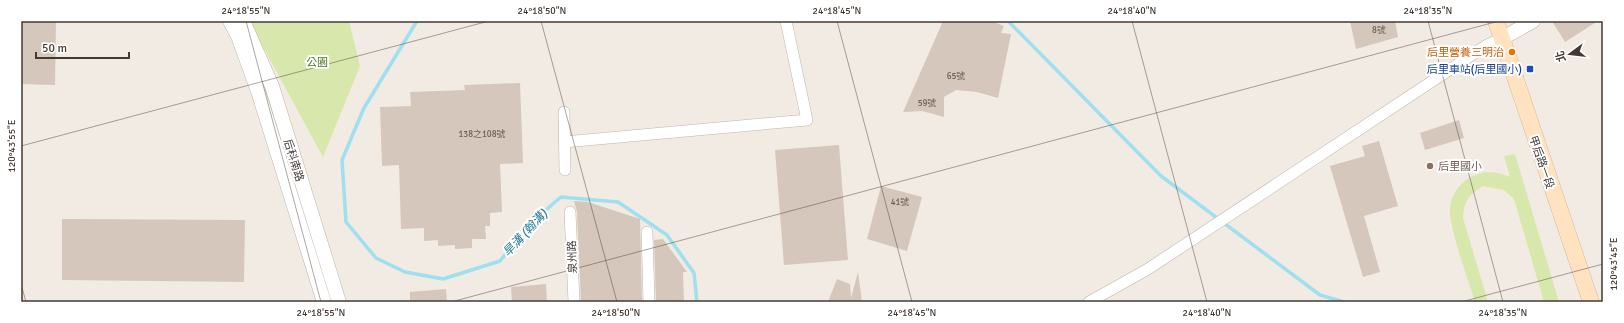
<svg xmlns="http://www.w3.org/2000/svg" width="1624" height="323" viewBox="0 0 1624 323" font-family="Signika,'Noto Sans TC',sans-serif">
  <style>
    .green { fill: #d8e7ab }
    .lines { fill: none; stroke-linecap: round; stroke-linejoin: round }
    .stream { stroke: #9edff0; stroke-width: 3.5 }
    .building { fill: #d6c7bc }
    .minor-casing { stroke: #c0b3a9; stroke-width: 12 }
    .tertiary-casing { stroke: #c0b3a9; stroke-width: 15 }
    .secondary-casing { stroke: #d6b895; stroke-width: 17 }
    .minor { stroke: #fff; stroke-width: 11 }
    .tertiary { stroke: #fff; stroke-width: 14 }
    .secondary { stroke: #ffe3c0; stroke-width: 16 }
    .ticks { fill: none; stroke: #443a34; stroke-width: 1; stroke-opacity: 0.45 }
    .food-dot { fill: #e8710a; stroke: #fff; stroke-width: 1.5 }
    .transit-dot { fill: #1a4fb4; stroke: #fff; stroke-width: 1.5 }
    .education-dot { fill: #8d6e63; stroke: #fff; stroke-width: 1.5 }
    .labels { text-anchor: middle; stroke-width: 4; stroke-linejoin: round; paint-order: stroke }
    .number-label { font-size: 9px; fill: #685d56 }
    .food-label { font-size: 11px; fill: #c56008; stroke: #fff; text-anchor: end }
    .park-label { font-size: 11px; fill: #547527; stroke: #fff }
    .transit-label { font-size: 11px; fill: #164399; stroke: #fff; text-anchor: end }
    .street-label { font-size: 11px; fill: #443a34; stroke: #fff }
    .education-label { font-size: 11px; fill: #785e54; stroke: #fff; text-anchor: start }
    .water-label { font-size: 12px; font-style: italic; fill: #297f97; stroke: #fff }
    .neatline { fill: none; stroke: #443a34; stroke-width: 1.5 }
    .ticks-label { font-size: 10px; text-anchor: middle; fill: #443a34 }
  </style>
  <rect width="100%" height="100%" fill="#f2ebe3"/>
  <path class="green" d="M 249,21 L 349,21 L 360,66 L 323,157 Z
    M 1515,154 L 1559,302 L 1544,302 L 1514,199 L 1504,190 L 1483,186 C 1470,193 1463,202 1463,218 L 1488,302 L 1475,302 C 1469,282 1448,225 1450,208 C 1451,195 1459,184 1469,178 C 1483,170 1496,171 1510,177 L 1504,156 Z"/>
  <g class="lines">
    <path class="stream" d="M 417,21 L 364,108 L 342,160 L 346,222 L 376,258 L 405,272 L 443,279 L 500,261 L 534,220 L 561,197 L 618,202 L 667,235 L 694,273 L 697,302
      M 1008,21 L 1161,176 L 1320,295 L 1344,302"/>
  </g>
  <path class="building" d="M 21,21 L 56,21 L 55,85 L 21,84 Z
    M 943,21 L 991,21 L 1004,26 L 1001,33 L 1011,34 L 998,98 L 977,92 L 956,90 L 944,97 L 944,117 L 922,111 L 903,112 Z
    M 1350,21 L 1395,21 L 1398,37 L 1356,49 Z
    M 1552,21 L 1598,21 L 1565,42 Z
    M 520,83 L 523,163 L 500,164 L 502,212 L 490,213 L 490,226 L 485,226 L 486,239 L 472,239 L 472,248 L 455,249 L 455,245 L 438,246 L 438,240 L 424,241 L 424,228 L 401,229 L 399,165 L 382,166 L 380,107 L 411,106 L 410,92 L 465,90 L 464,85 Z
    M 1459,120 L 1464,138 L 1425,150 L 1420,133 Z
    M 1379,141 L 1398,206 L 1364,216 L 1380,272 L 1363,277 L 1330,166 L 1365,156 L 1362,146 Z
    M 839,145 L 848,260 L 784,265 L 775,150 Z
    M 881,186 L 922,197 L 907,251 L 867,239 Z
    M 574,201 L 588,202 L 640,219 L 642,302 L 581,302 L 577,212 Z
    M 62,219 L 245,220 L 244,282 L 62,280 Z
    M 663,239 L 687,272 L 683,272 L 684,302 L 656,302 L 654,240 Z
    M 858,272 L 862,302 L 828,302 L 837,279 L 850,284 L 851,298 Z
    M 546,284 L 547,302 L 512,302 L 511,287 Z
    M 446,289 L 447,302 L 410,302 L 410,292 Z"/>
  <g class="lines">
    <g class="minor-casing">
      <path id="minor" d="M 564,112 L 565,170
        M 564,142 L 807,120 L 786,21
        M 570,212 L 574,302
        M 647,232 L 649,302
        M 1089,302 L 1148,269 L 1487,45 L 1501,39"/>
    </g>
    <g class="tertiary-casing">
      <path id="tertiary" d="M 230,21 L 238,36 L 258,91 L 324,302
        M 243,21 L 272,86 L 339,302
        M 1501,39 L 1533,21"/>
    </g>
    <g class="secondary-casing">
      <path id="secondary" d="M 1496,21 L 1591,302"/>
    </g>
    <use href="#minor" class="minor"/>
    <use href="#tertiary" class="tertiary"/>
    <use href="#secondary" class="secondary"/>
  </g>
  <path class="ticks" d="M 246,21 L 321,302M 541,21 L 617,302M 837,21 L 912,302M 1132,21 L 1207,302M 1428,21 L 1503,302M 21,146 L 489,21M 21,284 L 26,302M 451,302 L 1499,21M 1461,302 L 1603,264"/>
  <circle class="food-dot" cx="1512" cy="52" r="4"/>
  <rect class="transit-dot" x="1526" y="65" width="8" height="8" rx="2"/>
  <circle class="education-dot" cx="1430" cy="166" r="4"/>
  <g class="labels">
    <g class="number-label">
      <text x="1379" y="33">8號</text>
      <text x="956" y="79">65號</text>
      <text x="927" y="106">59號</text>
      <text x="482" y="137">138之108號</text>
      <text x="900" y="205">41號</text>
    </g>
    <g class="food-label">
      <text x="1504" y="56">后里營養三明治</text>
    </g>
    <g class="park-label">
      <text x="317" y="66">公園</text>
    </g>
    <g class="transit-label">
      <text x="1522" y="73">后里車站(后里國小)</text>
    </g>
    <g class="street-label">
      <text transform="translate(294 160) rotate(73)" y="4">后科南路</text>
      <text transform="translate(1542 162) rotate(71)" y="4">甲后路一段</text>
      <text transform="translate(572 257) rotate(-92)" y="4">泉州路</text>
    </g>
    <g class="education-label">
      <text x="1438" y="170">后里國小</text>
    </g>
    <g class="water-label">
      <text transform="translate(525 233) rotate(-47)" y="4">旱溝 (翰溝)</text>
    </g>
  </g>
  <rect width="1624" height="323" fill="none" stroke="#ffffff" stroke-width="44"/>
  <g transform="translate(1570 54) rotate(255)" stroke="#ffffff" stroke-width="3" paint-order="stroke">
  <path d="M0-3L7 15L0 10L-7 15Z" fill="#443a34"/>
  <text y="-6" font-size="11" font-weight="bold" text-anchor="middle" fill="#443a34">北</text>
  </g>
  <path d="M36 52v6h93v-6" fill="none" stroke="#443a34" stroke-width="2"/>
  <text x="42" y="52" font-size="12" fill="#443a34" stroke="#ffffff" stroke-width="3" paint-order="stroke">50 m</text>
  <rect x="22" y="22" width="1580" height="279" class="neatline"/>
  <g class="ticks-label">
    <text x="246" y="14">24°18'55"N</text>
    <text x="542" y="14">24°18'50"N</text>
    <text x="837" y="14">24°18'45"N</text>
    <text x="1132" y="14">24°18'40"N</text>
    <text x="1428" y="14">24°18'35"N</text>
    <text transform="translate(11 146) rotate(-90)" y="4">120°43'55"E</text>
    <text transform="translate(1613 264) rotate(-90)" y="4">120°43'45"E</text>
    <text x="321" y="316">24°18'55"N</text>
    <text x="616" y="316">24°18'50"N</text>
    <text x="912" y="316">24°18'45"N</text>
    <text x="1207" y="316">24°18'40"N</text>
    <text x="1503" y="316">24°18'35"N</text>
  </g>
</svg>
